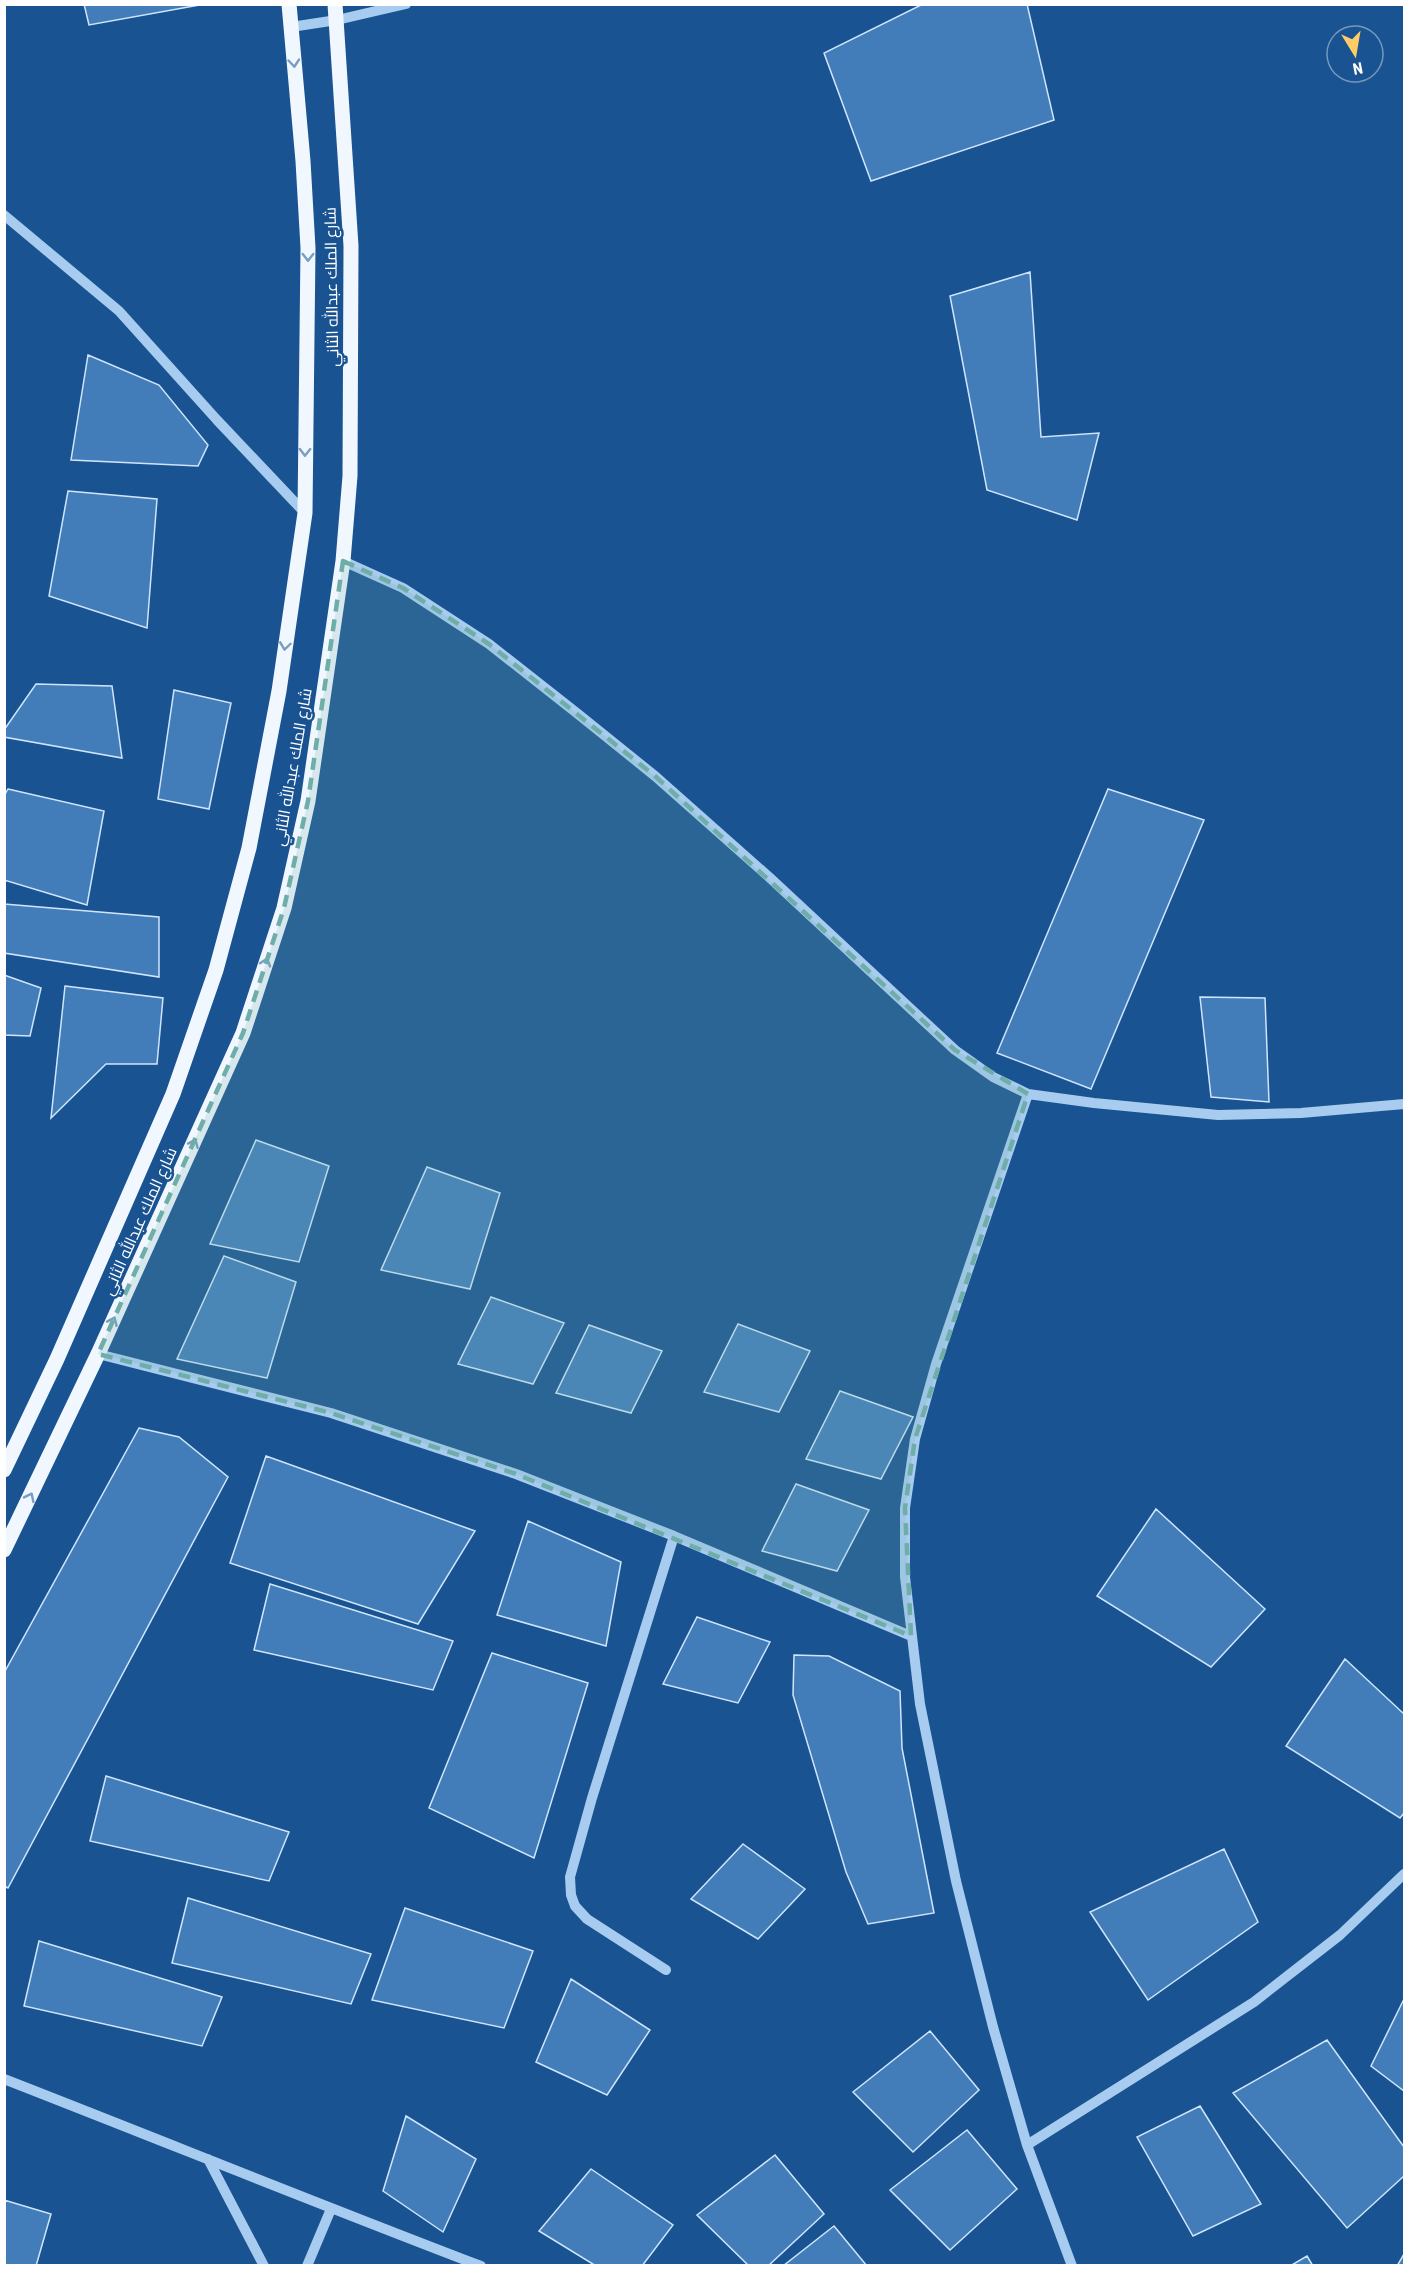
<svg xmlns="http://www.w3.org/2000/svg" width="1409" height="2270" viewBox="0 0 1409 2270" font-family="'Roboto Condensed',Cairo,sans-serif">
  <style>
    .building { fill: #427db9; stroke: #cfe5fb; stroke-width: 1.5 }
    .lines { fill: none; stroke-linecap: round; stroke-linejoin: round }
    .minor { stroke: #a8ccef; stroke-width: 10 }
    .major { stroke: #f1f7ff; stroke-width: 15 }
    .oneway { stroke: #7a9dc2 }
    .marked { fill: #6fada8; fill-opacity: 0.2; stroke: #6fada8; stroke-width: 4.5; stroke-dasharray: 12 8; stroke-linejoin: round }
    .labels { text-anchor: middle; stroke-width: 5; stroke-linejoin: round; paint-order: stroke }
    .street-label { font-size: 16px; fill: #fff; stroke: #195391 }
  </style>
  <rect width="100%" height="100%" fill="#195391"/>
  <path class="building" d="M 84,4 L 205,4 L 89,25 Z
    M 923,4 L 1027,4 L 1054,120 L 871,181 L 824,53 Z
    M 1030,272 L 1041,437 L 1099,433 L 1077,520 L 987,490 L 950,296 Z
    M 88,355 L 159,385 L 208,445 L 198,466 L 71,460 Z
    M 68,491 L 157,499 L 147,628 L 49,596 Z
    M 36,684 L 112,686 L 122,758 L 4,737 L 4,730 Z
    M 174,690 L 231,703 L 209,809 L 158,799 Z
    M 8,789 L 104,811 L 87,905 L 4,880 L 4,796 Z
    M 1108,789 L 1204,820 L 1091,1089 L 997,1053 Z
    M 4,904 L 159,917 L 159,977 L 4,953 Z
    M 4,975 L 41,988 L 30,1036 L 4,1035 Z
    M 65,986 L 163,998 L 157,1064 L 106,1064 L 51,1118 Z
    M 1200,997 L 1265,998 L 1269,1102 L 1211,1097 Z
    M 256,1140 L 329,1166 L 299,1262 L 210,1244 Z
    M 427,1167 L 500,1193 L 470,1289 L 381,1270 Z
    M 224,1256 L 296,1282 L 267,1378 L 177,1359 Z
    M 491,1297 L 564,1323 L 533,1384 L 458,1364 Z
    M 738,1324 L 810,1351 L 779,1412 L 704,1392 Z
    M 589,1325 L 662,1351 L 631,1413 L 556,1393 Z
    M 840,1391 L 913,1417 L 881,1479 L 806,1459 Z
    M 139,1428 L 179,1437 L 228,1477 L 8,1888 L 4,1886 L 4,1673 Z
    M 266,1456 L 475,1531 L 418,1624 L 230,1563 Z
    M 796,1484 L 869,1510 L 837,1571 L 762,1551 Z
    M 1156,1509 L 1265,1609 L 1211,1667 L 1097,1596 Z
    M 528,1521 L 621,1562 L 606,1646 L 497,1615 Z
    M 270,1584 L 453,1641 L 433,1690 L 254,1650 Z
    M 697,1617 L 770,1642 L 738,1703 L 663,1684 Z
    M 492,1653 L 588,1683 L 534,1858 L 429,1808 Z
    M 794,1655 L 829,1656 L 900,1691 L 902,1748 L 934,1913 L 868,1924 L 846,1872 L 793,1695 Z
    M 1345,1659 L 1404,1714 L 1404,1813 L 1400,1818 L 1286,1746 Z
    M 106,1776 L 289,1832 L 269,1881 L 90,1841 Z
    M 743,1844 L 805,1889 L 758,1939 L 691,1899 Z
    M 1224,1849 L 1258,1922 L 1148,2000 L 1090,1912 Z
    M 188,1898 L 371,1954 L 351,2004 L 172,1963 Z
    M 405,1908 L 533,1951 L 504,2028 L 372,2000 Z
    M 39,1941 L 222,1997 L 202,2046 L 24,2006 Z
    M 571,1979 L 650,2030 L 607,2095 L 536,2062 Z
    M 1404,1999 L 1404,2091 L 1371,2066 Z
    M 930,2031 L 979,2090 L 913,2152 L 853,2092 Z
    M 1327,2040 L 1404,2147 L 1404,2176 L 1347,2228 L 1233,2093 Z
    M 1200,2106 L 1261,2204 L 1193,2236 L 1137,2137 Z
    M 406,2116 L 476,2159 L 443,2232 L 383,2191 Z
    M 967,2130 L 1017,2189 L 950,2250 L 890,2190 Z
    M 775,2155 L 824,2214 L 768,2266 L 749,2266 L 697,2215 Z
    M 591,2169 L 673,2225 L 642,2266 L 596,2266 L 539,2231 Z
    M 4,2200 L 51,2214 L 36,2266 L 4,2266 Z
    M 834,2226 L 867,2266 L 783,2266 Z
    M 1404,2254 L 1404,2266 L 1397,2266 Z
    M 1307,2256 L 1313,2266 L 1290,2266 Z"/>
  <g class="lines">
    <path class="minor" d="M 291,27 L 337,20 L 406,4
      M 4,215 L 119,311 L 217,420 L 305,513
      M 343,561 L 403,588 L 489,644 L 578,714 L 655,776 L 769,877 L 955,1050 L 993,1077 L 1028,1094 L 1094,1103 L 1218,1115 L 1301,1113 L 1404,1104
      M 1028,1094 L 936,1364 L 915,1439 L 905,1508 L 905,1577 L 920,1704 L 956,1881 L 993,2027 L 1027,2145 L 1072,2266
      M 98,1354 L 331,1413 L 516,1474 L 674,1536 L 911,1636
      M 666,1970 L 587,1919 L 575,1906 L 571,1895 L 570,1877 L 592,1798 L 674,1536
      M 4,2079 C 163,2141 321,2205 481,2266
      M 1027,2145 L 1254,2002 L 1340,1935 L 1404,1874
      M 208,2159 L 264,2266
      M 307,2266 L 331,2209"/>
    <path class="major" d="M 4,1470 L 57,1359 L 173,1094 L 216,970 L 249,848 L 279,691 L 305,513 L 308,248 L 303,161 L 289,4
      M 4,1550 L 98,1354 L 243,1033 L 284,908 L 308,801 L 343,561 L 350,476 L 351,246 L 335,4"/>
  </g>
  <defs><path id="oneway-chevron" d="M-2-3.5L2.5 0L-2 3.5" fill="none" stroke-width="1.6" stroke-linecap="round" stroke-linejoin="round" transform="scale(1.5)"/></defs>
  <g class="oneway">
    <use href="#oneway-chevron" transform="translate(294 63) rotate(85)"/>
    <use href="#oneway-chevron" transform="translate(308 257) rotate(90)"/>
    <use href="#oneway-chevron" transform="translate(305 452) rotate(91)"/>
    <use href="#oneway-chevron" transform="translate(285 646) rotate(98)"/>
    <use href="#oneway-chevron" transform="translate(266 962) rotate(-72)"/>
    <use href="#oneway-chevron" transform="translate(194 1143) rotate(-66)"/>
    <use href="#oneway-chevron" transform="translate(113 1321) rotate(-66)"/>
    <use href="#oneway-chevron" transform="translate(30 1497) rotate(-64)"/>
  </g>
  <path class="marked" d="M 343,561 L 403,588 L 489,644 L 655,776 L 955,1050 L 1028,1094 L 915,1439 L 905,1508 L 911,1636 L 516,1474 L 331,1413 L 98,1354 L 243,1033 L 284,908 L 308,801 Z"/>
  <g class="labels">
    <g class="street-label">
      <text transform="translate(331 287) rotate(-91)" y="6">شارع الملك عبدالله الثاني</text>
      <text transform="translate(292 767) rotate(-80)" y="6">شارع الملك عبدالله الثاني</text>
      <text transform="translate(139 1221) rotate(-66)" y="6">شارع الملك عبدالله الثاني</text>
    </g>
  </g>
  <rect width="1409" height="2270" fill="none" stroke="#ffffff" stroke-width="12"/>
  <g transform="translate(1355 54) rotate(169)"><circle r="28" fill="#195391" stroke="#7598bd" stroke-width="1.5"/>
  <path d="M0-4.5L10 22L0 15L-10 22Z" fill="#ffcc67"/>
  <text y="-9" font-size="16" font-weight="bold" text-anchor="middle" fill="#ffffff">N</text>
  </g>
</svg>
